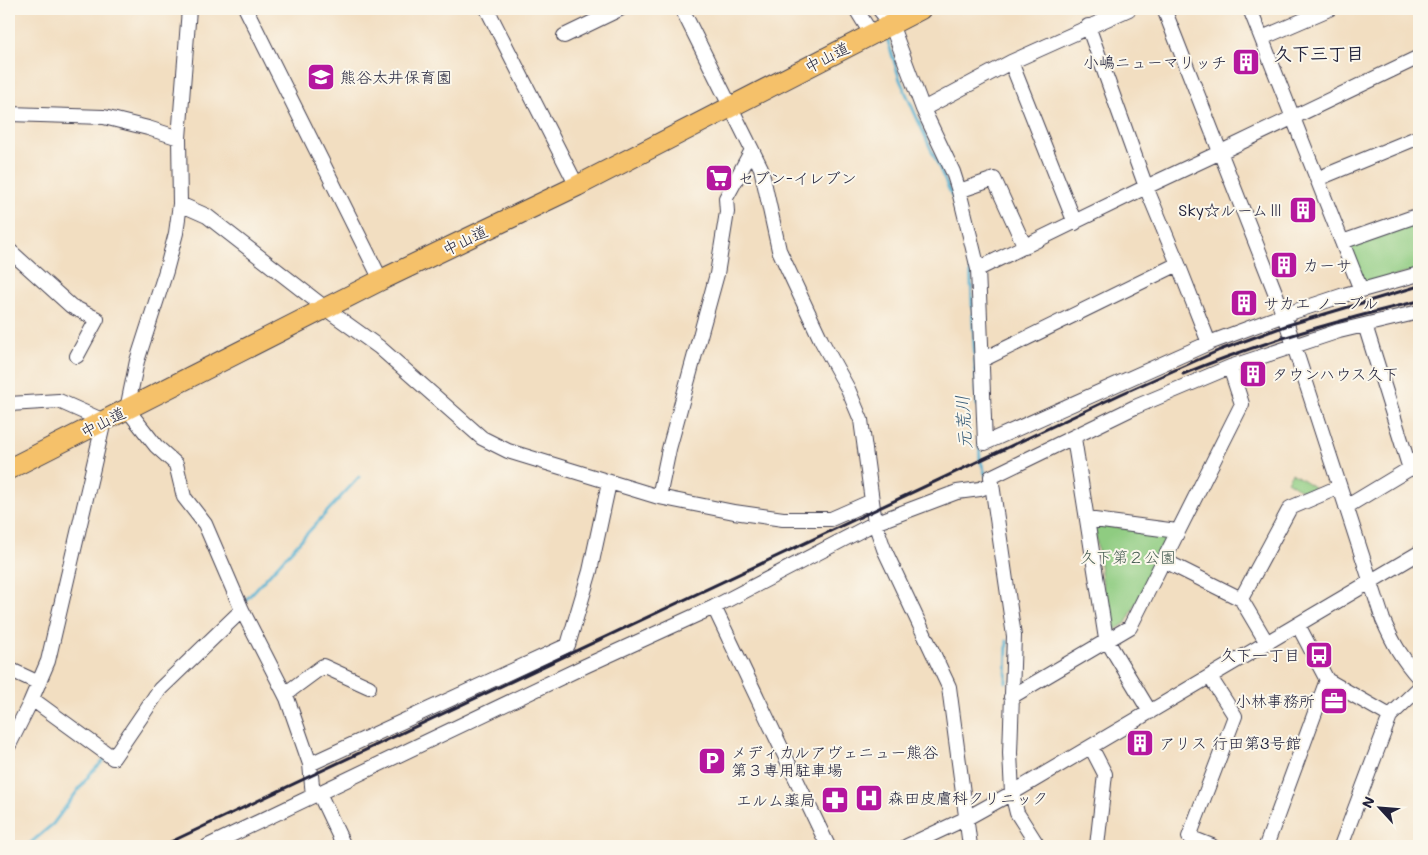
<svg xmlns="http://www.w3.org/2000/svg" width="1428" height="855" viewBox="0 0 1428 855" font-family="Mali,'Klee One',sans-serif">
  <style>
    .green { fill: #8fcc81; stroke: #58775e }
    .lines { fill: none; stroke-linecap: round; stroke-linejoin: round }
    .stream { stroke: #52afd0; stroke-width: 3 }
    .minor-casing { stroke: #413e4f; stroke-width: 16 }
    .highway-casing { stroke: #413e4f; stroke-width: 22 }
    .minor { stroke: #fff; stroke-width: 14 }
    .highway { stroke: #f5c16b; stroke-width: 20 }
    .rail { stroke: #22223b; stroke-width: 3 }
    .labels { text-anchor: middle; stroke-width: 4; stroke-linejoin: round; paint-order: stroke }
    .street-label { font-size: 16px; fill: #22223b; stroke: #fbf7ec }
    .poi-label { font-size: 16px; fill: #22223b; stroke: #fbf7ec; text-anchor: start }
    .park-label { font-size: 16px; fill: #485e54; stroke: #fbf7ec }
    .neighbourhood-label { font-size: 18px; font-weight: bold; fill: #22223b; stroke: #fbf7ec }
    .water-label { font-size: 18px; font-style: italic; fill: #355a77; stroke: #fbf7ec }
  </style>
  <rect width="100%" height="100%" fill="#fbf7ec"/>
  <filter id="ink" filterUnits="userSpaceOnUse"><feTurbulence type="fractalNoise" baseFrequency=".02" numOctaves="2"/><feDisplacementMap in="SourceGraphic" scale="10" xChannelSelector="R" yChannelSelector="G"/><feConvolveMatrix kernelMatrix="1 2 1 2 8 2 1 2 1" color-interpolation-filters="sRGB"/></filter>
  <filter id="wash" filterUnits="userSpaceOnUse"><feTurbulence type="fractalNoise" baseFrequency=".0096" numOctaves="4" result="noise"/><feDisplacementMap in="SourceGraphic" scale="20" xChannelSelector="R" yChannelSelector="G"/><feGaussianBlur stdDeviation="1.12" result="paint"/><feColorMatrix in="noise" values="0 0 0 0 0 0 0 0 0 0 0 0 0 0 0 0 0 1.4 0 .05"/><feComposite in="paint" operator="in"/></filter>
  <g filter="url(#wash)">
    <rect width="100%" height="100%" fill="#f2dec1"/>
    <path class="green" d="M 1419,220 L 1419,269 L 1368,284 L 1362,280 L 1348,244 Z
      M 1292,473 L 1314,487 L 1309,495 L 1287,481 Z
      M 1094,524 L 1171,535 L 1126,623 L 1110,633 Z"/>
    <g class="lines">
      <path class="stream" d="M 886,35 L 900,80 L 955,203
        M 970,261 L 977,405
        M 979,444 L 980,459 L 986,476
        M 244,602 L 359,477
        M 1006,682 L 1007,641
        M 27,846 L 53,824 L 90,774 L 106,758"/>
    </g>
  </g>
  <g filter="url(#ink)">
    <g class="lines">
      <g class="minor-casing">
        <path id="minor" d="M 189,9 L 179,138 L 180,204 L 176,233 L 166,271 L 137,361 L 127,409 L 156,446 L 176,464 L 184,497 L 205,524 L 242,610 L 287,698 L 310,764 L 313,796
          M 246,9 L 381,280
          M 487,9 L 577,186
          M 682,9 L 761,168 L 779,250 L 821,340 L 848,389 L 861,420 L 875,523 L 884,549 L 949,687 L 970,846
          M 856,9 L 872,35
          M 879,9 L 891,24 L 923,109 L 953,172 L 959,191 L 978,269 L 985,443 L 1209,343 L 1284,315 L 1344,295 L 1419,274
          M 1164,9 L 1284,315 L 1383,620 C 1393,643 1402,659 1419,678
          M 1250,9 L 1361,290
          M 1088,26 L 1146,187 L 1178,264 L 1209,343
          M 564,36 L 620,9
          M 1262,38 L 1329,9
          M 1011,62 L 1075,223
          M 923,109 L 1011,62 L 1129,9
          M 9,114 L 104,117 L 148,128 L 179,138
          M 1317,179 L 1419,137
          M 959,191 L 994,179 L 1025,247
          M 180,204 L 207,216 L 333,314 L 379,347 L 482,438 L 508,451 L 659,497 L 734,512 L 783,519 L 831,519 L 872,501
          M 1342,242 L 1419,215
          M 9,250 L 71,306 L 97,319 L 77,356
          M 978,269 L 1146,187 L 1225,150 L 1419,57
          M 1365,325 L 1410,469
          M 982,360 L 1178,264
          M 9,404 L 59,401 L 104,421 L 48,661 L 30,703 L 9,745
          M 1074,438 L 1106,639 L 1150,712
          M 659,497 L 669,449 L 717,274 L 727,212 L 726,198 L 752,150
          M 1346,507 L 1419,463
          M 1087,519 L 1177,531
          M 1163,560 L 1241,599
          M 714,607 L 828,846
          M 1298,625 L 1327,680 L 1390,716
          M 1267,643 L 1241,599 L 1290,508 L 1339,487
          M 9,669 L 39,683
          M 1210,677 L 1235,716 L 1189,837 L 1212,846
          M 285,694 L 323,666 L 369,687
          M 1011,697 L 1130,627 L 1242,404 L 1230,367
          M 32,699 L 113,758 L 160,689 L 242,610
          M 1091,747 L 1105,774 L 1097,846
          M 310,764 L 568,645 L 590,571 L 609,483
          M 319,793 L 344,846
          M 208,846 L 585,666 L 714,607 L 875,523 L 957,492 L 980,489 L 992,484
          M 907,846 L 967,818 L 1012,793 L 1419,553
          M 1038,846 L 1017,813 L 1012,793 L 1010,753 L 1014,636 L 991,477 L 1135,407 L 1230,367 L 1339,331 L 1419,312
          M 1266,846 L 1327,680
          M 1341,846 L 1390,716 L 1419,688"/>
      </g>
      <g class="highway-casing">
        <path id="highway" d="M 9,469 L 381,280 L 577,186 L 921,9"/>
      </g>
      <use href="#minor" class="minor"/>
      <use href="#highway" class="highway"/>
      <path class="rail" d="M 1183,374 C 1260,342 1339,320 1419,301
        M 162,846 L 1121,394 L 1220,350 L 1288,325 L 1419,286"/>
    </g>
  </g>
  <defs>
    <g id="building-square" transform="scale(1.4375)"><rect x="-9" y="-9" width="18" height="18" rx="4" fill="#b5179e" stroke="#fbf7ec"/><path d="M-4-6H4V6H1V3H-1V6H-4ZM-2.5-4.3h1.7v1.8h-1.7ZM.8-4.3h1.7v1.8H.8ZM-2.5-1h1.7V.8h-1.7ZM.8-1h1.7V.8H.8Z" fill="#fff"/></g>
    <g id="school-square" transform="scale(1.4375)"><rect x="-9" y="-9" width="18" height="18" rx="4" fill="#b5179e" stroke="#fbf7ec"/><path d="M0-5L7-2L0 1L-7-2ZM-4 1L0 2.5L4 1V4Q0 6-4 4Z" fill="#fff"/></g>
    <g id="supermarket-square" transform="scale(1.4375)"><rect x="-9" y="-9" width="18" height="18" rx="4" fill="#b5179e" stroke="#fbf7ec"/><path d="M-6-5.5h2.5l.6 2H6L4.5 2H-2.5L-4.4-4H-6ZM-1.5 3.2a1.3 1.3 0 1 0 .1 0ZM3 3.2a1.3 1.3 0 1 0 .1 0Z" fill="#fff"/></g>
    <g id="bus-square" transform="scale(1.4375)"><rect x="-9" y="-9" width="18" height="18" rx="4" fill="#b5179e" stroke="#fbf7ec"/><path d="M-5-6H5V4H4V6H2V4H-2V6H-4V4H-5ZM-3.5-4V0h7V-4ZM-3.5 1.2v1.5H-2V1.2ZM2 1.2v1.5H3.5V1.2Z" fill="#fff"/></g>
    <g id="office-square" transform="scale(1.4375)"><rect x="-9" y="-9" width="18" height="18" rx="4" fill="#b5179e" stroke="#fbf7ec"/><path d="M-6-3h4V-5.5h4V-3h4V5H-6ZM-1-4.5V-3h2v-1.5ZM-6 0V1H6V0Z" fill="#fff"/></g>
    <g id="parking-square" transform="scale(1.4375)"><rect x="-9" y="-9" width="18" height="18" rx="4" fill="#b5179e" stroke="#fbf7ec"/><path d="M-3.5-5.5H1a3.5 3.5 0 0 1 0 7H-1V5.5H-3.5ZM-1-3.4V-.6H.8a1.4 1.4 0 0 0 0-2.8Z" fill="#fff"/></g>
    <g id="hospital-square" transform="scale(1.4375)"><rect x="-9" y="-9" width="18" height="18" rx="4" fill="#b5179e" stroke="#fbf7ec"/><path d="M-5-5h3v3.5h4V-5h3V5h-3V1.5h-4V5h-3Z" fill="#fff"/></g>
    <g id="pharmacy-square" transform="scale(1.4375)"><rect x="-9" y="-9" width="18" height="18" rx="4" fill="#b5179e" stroke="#fbf7ec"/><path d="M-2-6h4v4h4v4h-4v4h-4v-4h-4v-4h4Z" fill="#fff"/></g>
  </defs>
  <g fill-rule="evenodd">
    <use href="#building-square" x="1246" y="62"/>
    <use href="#school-square" x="321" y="77"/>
    <use href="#supermarket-square" x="719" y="178"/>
    <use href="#building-square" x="1303" y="210"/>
    <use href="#building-square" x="1284" y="265"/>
    <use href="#building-square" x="1244" y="303"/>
    <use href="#building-square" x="1253" y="374"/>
    <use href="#bus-square" x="1319" y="655"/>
    <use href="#office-square" x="1334" y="701"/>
    <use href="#building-square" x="1140" y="743"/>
    <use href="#parking-square" x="712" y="761"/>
    <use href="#hospital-square" x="869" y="798"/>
    <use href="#pharmacy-square" x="835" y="800"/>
  </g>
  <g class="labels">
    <g class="street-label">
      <text transform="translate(827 57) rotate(-27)" y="6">中山道</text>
      <text transform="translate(465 240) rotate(-26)" y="6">中山道</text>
      <text transform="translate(103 422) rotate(-27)" y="6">中山道</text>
    </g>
    <g class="poi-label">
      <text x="1227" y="68" text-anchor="end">小嶋ニューマリッチ</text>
      <text x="340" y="83">熊谷太井保育園</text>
      <text x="738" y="184">セブン-イレブン</text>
      <text x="1284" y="216" text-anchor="end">Sky☆ルームⅢ</text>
      <text x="1303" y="271">カーサ</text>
      <text x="1263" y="309">サカエ ノーブル</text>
      <text x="1272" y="380">タウンハウス久下</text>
      <text x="1300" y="661" text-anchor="end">久下一丁目</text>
      <text x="1315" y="707" text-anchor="end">小林事務所</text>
      <text x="1159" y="749">アリス 行田第3号館</text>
      <text x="731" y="758">メディカルアヴェニュー熊谷<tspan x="731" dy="18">第３専用駐車場</tspan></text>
      <text x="888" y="804">森田皮膚科クリニック</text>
      <text x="816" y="806" text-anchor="end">エルム薬局</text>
    </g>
    <g class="park-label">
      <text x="1128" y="563">久下第２公園</text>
    </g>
    <g class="neighbourhood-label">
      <text x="1319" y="60">久下三丁目</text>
    </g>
    <g class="water-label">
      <text transform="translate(964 422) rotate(-93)" y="6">元荒川</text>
    </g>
  </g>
  <rect width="1428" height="855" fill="none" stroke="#fbf7ec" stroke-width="30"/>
  <g transform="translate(1380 808) rotate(296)" stroke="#fbf7ec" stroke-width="4" paint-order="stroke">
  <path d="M0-4L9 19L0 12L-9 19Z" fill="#22223b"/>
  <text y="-8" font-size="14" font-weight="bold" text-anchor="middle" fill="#22223b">N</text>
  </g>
</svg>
